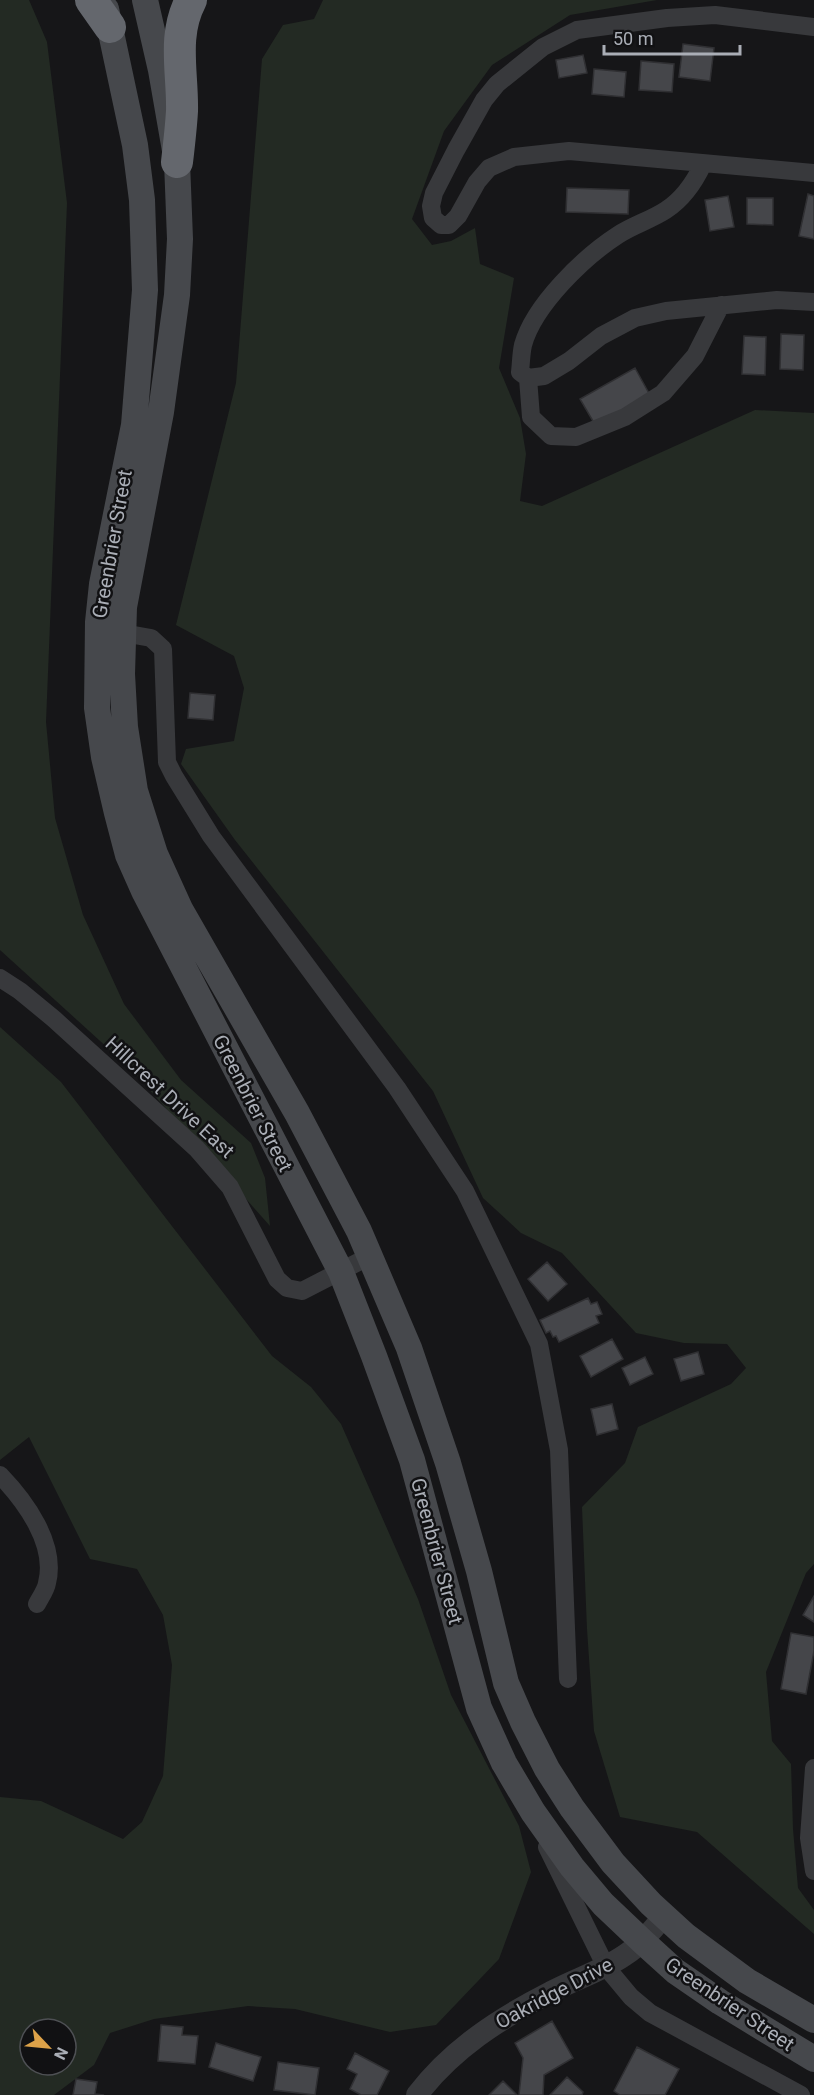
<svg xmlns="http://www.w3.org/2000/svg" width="814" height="2095" viewBox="0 0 814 2095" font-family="Roboto,sans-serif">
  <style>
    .green { fill: #232a23; fill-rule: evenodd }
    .building { fill: #45464a; stroke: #303033; stroke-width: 1.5 }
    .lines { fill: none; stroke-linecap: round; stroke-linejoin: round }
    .minor { stroke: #38393c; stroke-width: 18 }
    .tertiary { stroke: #38393c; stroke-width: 22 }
    .secondary { stroke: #46484c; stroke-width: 26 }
    .motorway { stroke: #64676d; stroke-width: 32 }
    .labels { text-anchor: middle; stroke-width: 5; stroke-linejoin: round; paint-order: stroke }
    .street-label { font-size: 20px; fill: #aaaeb6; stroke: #111113 }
  </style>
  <rect width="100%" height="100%" fill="#161618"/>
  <path class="green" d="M 0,0 L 29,0 L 47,42 L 67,203 L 46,722 L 55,818 L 83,915 L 124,1004 L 181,1080 L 251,1143 L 265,1178 L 270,1226 L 132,1070 L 0,950 Z
    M 323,0 L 657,0 L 570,15 L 492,65 L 444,131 L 412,219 L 432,245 L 451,241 L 475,228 L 480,264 L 514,278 L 499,368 L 520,418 L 526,454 L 520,501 L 542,506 L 755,410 L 814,413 L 814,1564 L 806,1573 L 766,1672 L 772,1741 L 791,1764 L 793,1829 L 798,1888 L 814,1910 L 814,1934 L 697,1832 L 620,1817 L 594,1731 L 587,1629 L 582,1507 L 625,1463 L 638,1427 L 731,1384 L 746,1368 L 727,1344 L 684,1343 L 636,1333 L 562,1253 L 521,1233 L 483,1198 L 433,1091 L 235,840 L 181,764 L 186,749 L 234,741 L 244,688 L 234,656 L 176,625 L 236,383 L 262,59 L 283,25 L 314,19 Z
    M 0,1027 L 61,1082 L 272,1356 L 311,1387 L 341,1424 L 418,1599 L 451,1695 L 519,1826 L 531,1872 L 499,1959 L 436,2025 L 390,2032 L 295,2009 L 248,2006 L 154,2019 L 110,2033 L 94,2065 L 54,2095 L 0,2095 L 0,1797 L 41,1801 L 123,1839 L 142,1822 L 163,1776 L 172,1665 L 163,1615 L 137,1569 L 90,1559 L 29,1437 L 0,1460 ZM 30,2029 L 66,2029 L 66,2065 L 30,2065 Z"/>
  <path class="building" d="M 683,44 L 714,48 L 710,81 L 679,77 Z
    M 583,55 L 587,73 L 559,78 L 556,60 Z
    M 641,61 L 674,64 L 672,92 L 639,90 Z
    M 594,69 L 626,72 L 624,97 L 592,94 Z
    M 567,188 L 629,190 L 628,214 L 566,212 Z
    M 808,194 L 814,196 L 814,239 L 799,236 Z
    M 728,196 L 734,227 L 710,231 L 705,200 Z
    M 747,198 L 773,198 L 773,225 L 747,224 Z
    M 781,334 L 804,335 L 803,370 L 780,369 Z
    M 744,336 L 766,337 L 765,375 L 742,374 Z
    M 635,368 L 651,397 L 597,428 L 580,399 Z
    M 190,693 L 215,695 L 213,720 L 188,718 Z
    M 547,1262 L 567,1284 L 548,1301 L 528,1279 Z
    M 588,1298 L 591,1304 L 597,1302 L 602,1314 L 596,1316 L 599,1323 L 559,1342 L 556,1336 L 553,1337 L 550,1331 L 546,1333 L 540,1320 Z
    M 612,1339 L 623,1359 L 591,1377 L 580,1356 Z
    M 698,1352 L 704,1374 L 681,1381 L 674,1359 Z
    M 645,1357 L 653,1374 L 630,1385 L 622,1368 Z
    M 612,1404 L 618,1429 L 597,1435 L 591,1409 Z
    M 814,1596 L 814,1622 L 803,1615 Z
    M 791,1633 L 814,1637 L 814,1651 L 806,1694 L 781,1689 Z
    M 552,2021 L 573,2058 L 544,2075 L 543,2095 L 519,2095 L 523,2058 L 515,2043 Z
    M 161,2025 L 183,2027 L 182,2035 L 198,2036 L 195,2064 L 158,2061 Z
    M 216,2043 L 261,2057 L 253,2081 L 209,2067 Z
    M 637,2047 L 679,2069 L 665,2095 L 620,2095 L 614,2091 Z
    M 355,2053 L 389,2071 L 377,2095 L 361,2095 L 350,2089 L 357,2074 L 347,2069 Z
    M 278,2062 L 319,2068 L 315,2095 L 274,2090 Z
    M 567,2077 L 583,2092 L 582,2095 L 550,2095 Z
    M 76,2079 L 97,2082 L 95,2094 L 104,2095 L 73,2095 Z
    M 503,2081 L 517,2095 L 489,2095 Z"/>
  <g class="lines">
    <path class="minor" d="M 814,27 L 715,15 L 667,18 L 577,30 L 543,47 L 497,84 L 484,100 L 456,150 L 434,193 L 431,206 L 433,218 L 441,225 L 449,225 L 458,216 L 477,182 L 489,168 L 514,157 L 569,151 L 814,173
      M 703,164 C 695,181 683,199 666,210 C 651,220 633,225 618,235 C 584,257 534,305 523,345 C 521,354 521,364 520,372 L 528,378 L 544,376 L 569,361 L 601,336 L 635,318 L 666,311 L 777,300 L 814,302
      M 528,378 L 531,417 L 551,436 L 576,437 L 625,417 L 663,393 L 695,356 L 721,305
      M 123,633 L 151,638 L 163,649 L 167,762 L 174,776 L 211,836 L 397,1088 L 465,1191 L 539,1344 L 559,1450 L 568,1679
      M 0,978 L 20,991 L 54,1019 L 197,1149 L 230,1187 L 277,1279 L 287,1288 L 302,1291 L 370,1256
      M 0,1475 C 25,1501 57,1544 47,1583 C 46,1590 40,1598 37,1604
      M 814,1768 L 809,1838 L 814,1871
      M 547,1847 L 606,1967 L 631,1997 L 650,2013 L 801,2095"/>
    <path class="tertiary" d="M 417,2095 C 452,2049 500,2018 551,1992 C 575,1979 602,1971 625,1955 C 641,1945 652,1930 664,1916"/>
    <path class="secondary" d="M 145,0 L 161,70 L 177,162 L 180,239 L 177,295 L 161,412 L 124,607 L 122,674 L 125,727 L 135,791 L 155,854 L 180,909 L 297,1113 L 359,1231 L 409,1348 L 448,1463 L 479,1571 L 506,1683 L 523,1722 L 547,1769 L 572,1808 L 613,1863 L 651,1904 L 686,1936 L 747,1981 L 814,2020
      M 106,9 L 135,145 L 142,200 L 145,290 L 134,425 L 102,584 L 98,622 L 97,708 L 104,757 L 117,813 L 128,855 L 144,891 L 341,1272 L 374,1356 L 412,1460 L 479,1708 L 504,1763 L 533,1812 L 572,1867 L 603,1904 L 642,1941 L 675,1971 L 720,2002 L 814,2059"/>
    <path class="motorway" d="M 91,0 L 110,27
      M 177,162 C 179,145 181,128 182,111 C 183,73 172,36 191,0"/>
  </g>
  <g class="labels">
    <g class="street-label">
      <text transform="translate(112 544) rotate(-80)" y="7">Greenbrier Street</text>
      <text transform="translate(170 1097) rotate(43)" y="7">Hillcrest Drive East</text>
      <text transform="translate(253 1103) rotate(63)" y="7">Greenbrier Street</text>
      <text transform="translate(437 1551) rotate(75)" y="7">Greenbrier Street</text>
      <text transform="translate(554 1993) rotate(-28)" y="7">Oakridge Drive</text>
      <text transform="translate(730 2004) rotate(34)" y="7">Greenbrier Street</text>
    </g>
  </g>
  <g transform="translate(48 2047) rotate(116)"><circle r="28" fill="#111113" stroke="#4e5054" stroke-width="1.5"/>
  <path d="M0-4.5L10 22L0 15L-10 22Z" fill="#dda249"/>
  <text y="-9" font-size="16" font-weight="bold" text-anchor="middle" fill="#aaaeb6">N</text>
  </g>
  <path d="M604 45v9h136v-9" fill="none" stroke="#aaaeb6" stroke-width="3"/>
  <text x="613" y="45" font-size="18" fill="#aaaeb6" stroke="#111113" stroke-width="4.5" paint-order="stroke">50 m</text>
</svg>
